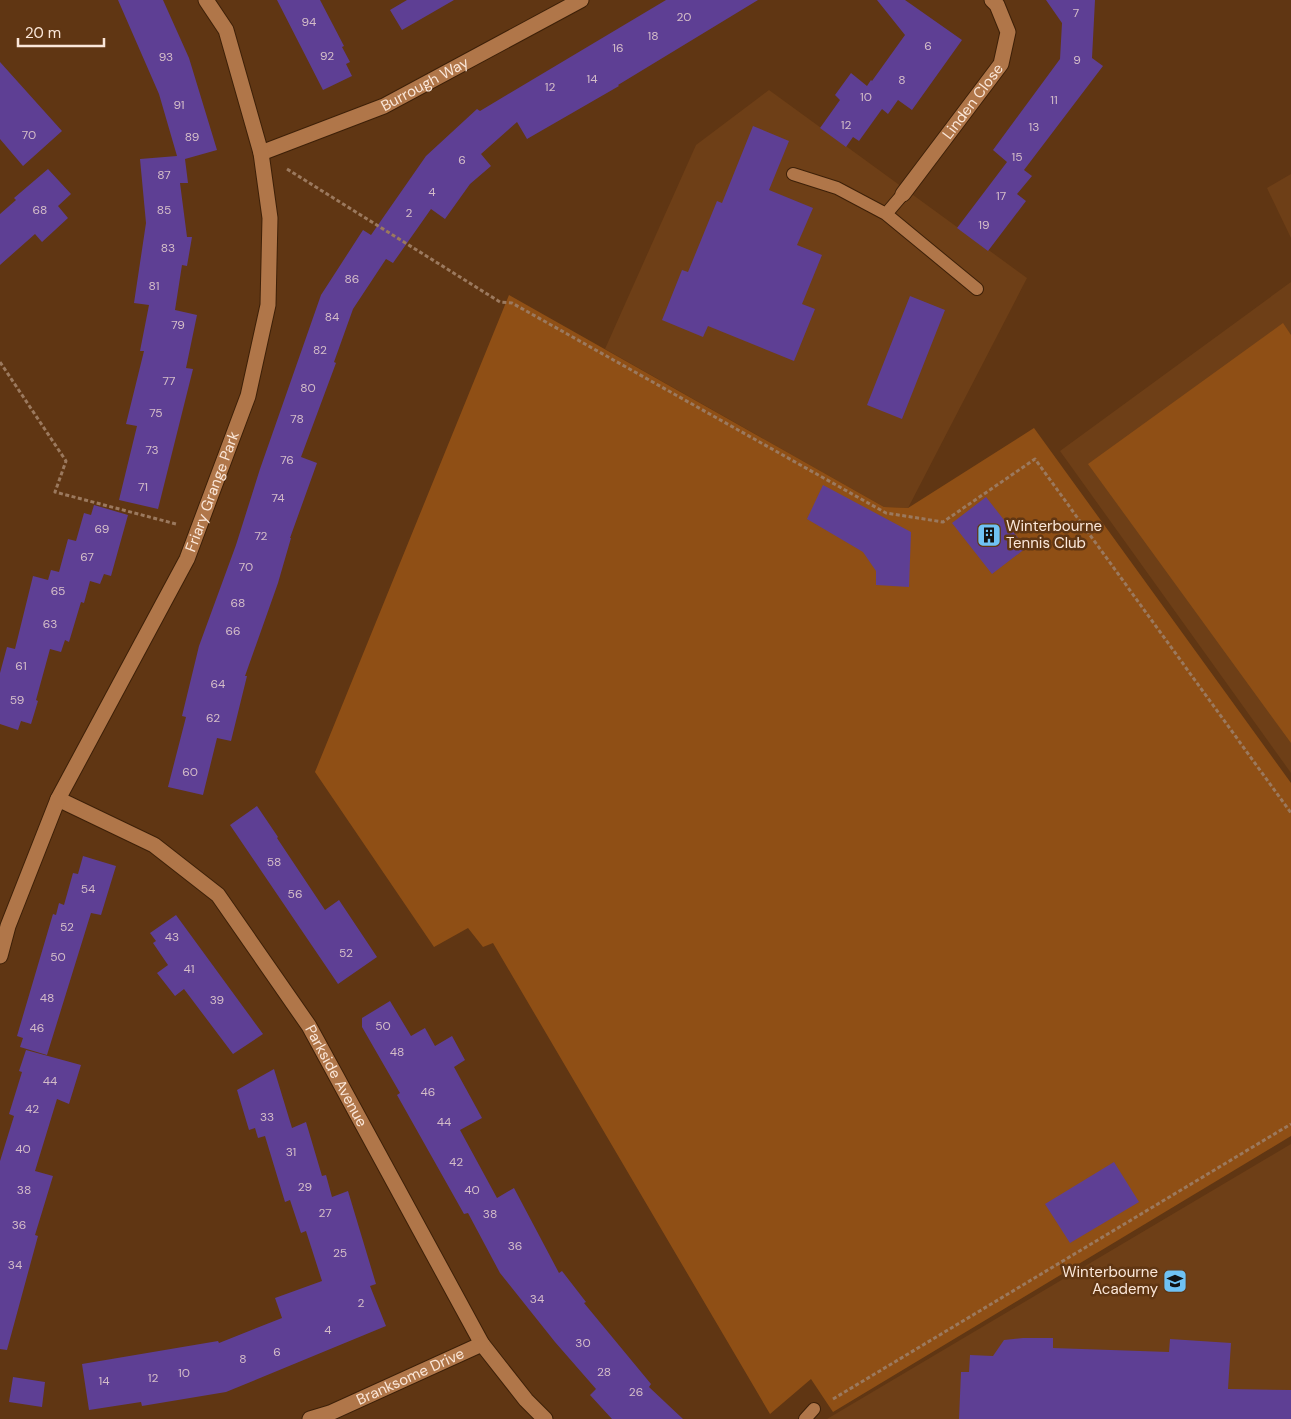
<svg xmlns="http://www.w3.org/2000/svg" width="1291" height="1419" viewBox="0 0 1291 1419" font-family="'DM Sans',sans-serif">
  <style>
    .built { fill: #6e3f17 }
    .green { fill: #8f4f15 }
    .building { fill: #5e3f94 }
    .lines { fill: none; stroke-linecap: round; stroke-linejoin: round }
    .lane-casing { stroke: #3d2008; stroke-width: 14 }
    .street-casing { stroke: #3d2008; stroke-width: 17 }
    .path { stroke: #9b795e; stroke-width: 3; stroke-dasharray: 4 2.5; stroke-linecap: butt }
    .lane { stroke: #b07649; stroke-width: 12 }
    .street { stroke: #b07649; stroke-width: 15 }
    .labels { text-anchor: middle; stroke-width: 5; stroke-linejoin: round; paint-order: stroke }
    .number-label { font-size: 12px; fill: #d4bdc8 }
    .street-label { font-size: 15px; fill: #fbe7d9; stroke: #603613 }
    .poi-label { font-size: 15px; fill: #fbe7d9; stroke: #603613; text-anchor: start }
  </style>
  <rect width="100%" height="100%" fill="#603613"/>
  <path class="built" d="M 769,90 L 1027,278 L 908,508 L 884,507 L 605,349 L 696,145 Z
    M 1291,174 L 1291,238 L 1267,188 Z
    M 1291,282 L 1291,773 L 1060,451 Z
    M 1291,1144 L 1291,1419 L 827,1419 Z"/>
  <path class="green" d="M 509,295 L 884,507 L 908,508 L 1034,428 L 1291,783 L 1291,1136 L 833,1412 L 811,1379 L 770,1414 L 493,943 L 483,947 L 468,928 L 434,947 L 315,772 Z
    M 1283,323 L 1291,335 L 1291,743 L 1088,464 Z"/>
  <path class="building" d="M 118,0 L 163,0 L 189,58 L 217,150 L 185,159 L 188,183 L 180,183 L 187,237 L 192,237 L 187,266 L 182,265 L 175,310 L 197,315 L 186,368 L 193,369 L 158,509 L 119,500 L 137,426 L 126,424 L 144,351 L 140,351 L 149,305 L 134,303 L 146,223 L 140,159 L 177,156 L 159,94 Z
    M 277,0 L 320,0 L 344,46 L 342,47 L 350,62 L 346,64 L 352,76 L 323,90 Z
    M 407,0 L 454,0 L 402,30 L 390,10 Z
    M 666,0 L 758,0 L 618,85 L 619,86 L 527,139 L 517,122 L 481,154 L 491,166 L 470,184 L 445,219 L 431,209 L 393,263 L 386,259 L 353,309 L 334,362 L 336,363 L 301,457 L 317,463 L 290,538 L 291,538 L 278,583 L 245,676 L 247,676 L 231,741 L 217,738 L 203,795 L 168,787 L 186,717 L 182,716 L 199,646 L 236,545 L 260,469 L 321,295 L 363,230 L 371,235 L 426,156 L 477,109 L 480,111 Z
    M 877,0 L 905,0 L 962,40 L 912,110 L 898,100 L 888,114 L 882,109 L 859,141 L 853,137 L 846,147 L 820,128 L 840,100 L 835,95 L 851,73 L 867,86 L 871,80 L 872,81 L 905,35 Z
    M 1046,0 L 1095,0 L 1092,58 L 1103,66 L 1024,170 L 1032,176 L 1017,194 L 1026,201 L 988,251 L 957,228 L 1007,162 L 993,150 L 1060,59 L 1062,23 Z
    M 0,62 L 62,131 L 23,166 L 0,139 Z
    M 753,126 L 789,141 L 769,190 L 813,208 L 797,245 L 822,255 L 802,304 L 815,309 L 794,361 L 708,326 L 703,337 L 662,320 L 682,270 L 688,272 L 717,201 L 722,203 Z
    M 48,169 L 71,194 L 58,206 L 68,218 L 42,242 L 35,234 L 0,265 L 0,214 L 16,200 L 14,198 Z
    M 910,296 L 945,310 L 902,419 L 867,405 Z
    M 823,485 L 911,532 L 909,587 L 876,585 L 876,571 L 863,552 L 807,519 Z
    M 986,497 L 1026,548 L 992,574 L 952,523 Z
    M 94,505 L 128,515 L 111,576 L 104,574 L 100,584 L 90,581 L 84,603 L 81,602 L 69,642 L 65,640 L 61,652 L 50,649 L 36,700 L 38,701 L 31,724 L 21,721 L 18,730 L 0,724 L 0,673 L 7,647 L 15,649 L 33,576 L 48,580 L 51,570 L 59,572 L 68,539 L 76,541 L 84,513 L 91,515 Z
    M 257,806 L 278,837 L 277,838 L 325,910 L 339,900 L 377,957 L 338,984 L 230,825 Z
    M 83,856 L 116,866 L 101,915 L 91,913 L 47,1055 L 20,1047 L 23,1038 L 17,1036 L 53,914 L 56,915 L 59,903 L 64,905 L 73,873 L 78,874 Z
    M 176,915 L 263,1034 L 233,1054 L 184,989 L 175,996 L 157,973 L 168,965 L 153,943 L 156,941 L 150,933 Z
    M 390,1001 L 411,1036 L 425,1028 L 435,1046 L 452,1036 L 465,1060 L 454,1067 L 482,1118 L 460,1130 L 497,1198 L 514,1188 L 559,1273 L 562,1271 L 586,1302 L 584,1303 L 651,1384 L 649,1387 L 683,1419 L 612,1419 L 590,1395 L 596,1389 L 555,1342 L 500,1273 L 468,1213 L 464,1214 L 397,1095 L 400,1093 L 362,1027 L 362,1018 Z
    M 26,1050 L 81,1065 L 69,1104 L 57,1099 L 35,1171 L 53,1176 L 35,1235 L 38,1236 L 7,1350 L 0,1349 L 0,1161 L 14,1116 L 9,1114 L 22,1072 L 19,1071 Z
    M 274,1069 L 292,1128 L 306,1122 L 322,1176 L 326,1175 L 332,1197 L 348,1191 L 376,1284 L 370,1286 L 386,1326 L 226,1392 L 142,1406 L 141,1402 L 89,1410 L 82,1364 L 218,1341 L 219,1343 L 282,1318 L 275,1298 L 322,1281 L 306,1231 L 301,1233 L 290,1200 L 285,1202 L 265,1136 L 258,1138 L 255,1128 L 249,1130 L 237,1090 Z
    M 1114,1162 L 1139,1202 L 1070,1243 L 1045,1204 Z
    M 1023,1338 L 1053,1338 L 1053,1348 L 1169,1352 L 1170,1339 L 1231,1343 L 1228,1389 L 1291,1390 L 1291,1419 L 959,1419 L 961,1372 L 969,1372 L 970,1355 L 993,1356 L 1004,1340 Z
    M 13,1377 L 45,1382 L 42,1407 L 9,1402 Z"/>
  <g class="lines">
    <g class="lane-casing">
      <path id="lane" d="M 793,174 L 837,188 L 886,214 L 977,289
        M 886,214 L 903,194
        M 805,1419 L 814,1409"/>
    </g>
    <g class="street-casing">
      <g id="street">
        <path id="s1" d="M 261,153 L 384,106 L 581,0"/>
        <path id="s2" d="M 903,194 L 1001,64 L 1008,32 L 997,5 L 992,0"/>
        <path id="s3" d="M 58,799 L 154,845 L 218,895 L 309,1026 L 482,1344 L 526,1400 L 545,1419"/>
        <path id="s4" d="M 0,956 L 8,926 L 58,799 L 187,559 L 248,396 L 268,305 L 270,218 L 261,153 L 226,30 L 206,0"/>
        <path id="s5" d="M 310,1419 L 330,1413 L 482,1344"/>
      </g>
    </g>
    <path class="path" d="M 287,169 L 500,302 L 512,303 L 886,513 L 943,522 L 1035,459 L 1291,813
      M 0,362 L 66,461 L 55,492 L 176,524
      M 833,1399 L 1291,1124"/>
    <use href="#lane" class="lane"/>
    <use href="#street" class="street"/>
  </g>
  <defs>
    <g id="building-square" transform="scale(1.25)"><rect x="-9" y="-9" width="18" height="18" rx="4" fill="#6fc2f4" stroke="#603613"/><path d="M-4-6H4V6H1V3H-1V6H-4ZM-2.5-4.3h1.7v1.8h-1.7ZM.8-4.3h1.7v1.8H.8ZM-2.5-1h1.7V.8h-1.7ZM.8-1h1.7V.8H.8Z" fill="#111"/></g>
    <g id="school-square" transform="scale(1.25)"><rect x="-9" y="-9" width="18" height="18" rx="4" fill="#6fc2f4" stroke="#603613"/><path d="M0-5L7-2L0 1L-7-2ZM-4 1L0 2.5L4 1V4Q0 6-4 4Z" fill="#111"/></g>
  </defs>
  <g fill-rule="evenodd">
    <use href="#building-square" x="989" y="535"/>
    <use href="#school-square" x="1175" y="1281"/>
  </g>
  <g class="labels">
    <g class="number-label">
      <text x="1076" y="17">7</text>
      <text x="684" y="21">20</text>
      <text x="309" y="26">94</text>
      <text x="653" y="40">18</text>
      <text x="928" y="50">6</text>
      <text x="618" y="52">16</text>
      <text x="327" y="60">92</text>
      <text x="166" y="61">93</text>
      <text x="1077" y="64">9</text>
      <text x="592" y="83">14</text>
      <text x="902" y="84">8</text>
      <text x="550" y="91">12</text>
      <text x="866" y="101">10</text>
      <text x="1054" y="104">11</text>
      <text x="179" y="109">91</text>
      <text x="846" y="129">12</text>
      <text x="1034" y="131">13</text>
      <text x="29" y="139">70</text>
      <text x="192" y="141">89</text>
      <text x="1017" y="161">15</text>
      <text x="462" y="164">6</text>
      <text x="164" y="179">87</text>
      <text x="432" y="196">4</text>
      <text x="1001" y="200">17</text>
      <text x="40" y="214">68</text>
      <text x="164" y="214">85</text>
      <text x="409" y="217">2</text>
      <text x="984" y="229">19</text>
      <text x="168" y="252">83</text>
      <text x="352" y="283">86</text>
      <text x="154" y="290">81</text>
      <text x="332" y="321">84</text>
      <text x="178" y="329">79</text>
      <text x="320" y="354">82</text>
      <text x="169" y="385">77</text>
      <text x="308" y="392">80</text>
      <text x="156" y="417">75</text>
      <text x="297" y="423">78</text>
      <text x="152" y="454">73</text>
      <text x="287" y="464">76</text>
      <text x="143" y="491">71</text>
      <text x="278" y="502">74</text>
      <text x="102" y="533">69</text>
      <text x="261" y="540">72</text>
      <text x="87" y="561">67</text>
      <text x="246" y="571">70</text>
      <text x="58" y="595">65</text>
      <text x="238" y="607">68</text>
      <text x="50" y="628">63</text>
      <text x="233" y="635">66</text>
      <text x="21" y="670">61</text>
      <text x="218" y="688">64</text>
      <text x="17" y="704">59</text>
      <text x="213" y="722">62</text>
      <text x="190" y="776">60</text>
      <text x="274" y="866">58</text>
      <text x="88" y="893">54</text>
      <text x="295" y="898">56</text>
      <text x="67" y="931">52</text>
      <text x="172" y="941">43</text>
      <text x="346" y="957">52</text>
      <text x="58" y="961">50</text>
      <text x="189" y="973">41</text>
      <text x="47" y="1002">48</text>
      <text x="217" y="1004">39</text>
      <text x="383" y="1030">50</text>
      <text x="37" y="1032">46</text>
      <text x="397" y="1056">48</text>
      <text x="50" y="1085">44</text>
      <text x="428" y="1096">46</text>
      <text x="32" y="1113">42</text>
      <text x="267" y="1121">33</text>
      <text x="444" y="1126">44</text>
      <text x="23" y="1153">40</text>
      <text x="291" y="1156">31</text>
      <text x="456" y="1166">42</text>
      <text x="305" y="1191">29</text>
      <text x="24" y="1194">38</text>
      <text x="472" y="1194">40</text>
      <text x="325" y="1217">27</text>
      <text x="490" y="1218">38</text>
      <text x="19" y="1229">36</text>
      <text x="515" y="1250">36</text>
      <text x="340" y="1257">25</text>
      <text x="15" y="1269">34</text>
      <text x="537" y="1303">34</text>
      <text x="361" y="1307">2</text>
      <text x="328" y="1334">4</text>
      <text x="583" y="1347">30</text>
      <text x="277" y="1356">6</text>
      <text x="243" y="1363">8</text>
      <text x="604" y="1376">28</text>
      <text x="184" y="1377">10</text>
      <text x="153" y="1382">12</text>
      <text x="104" y="1385">14</text>
      <text x="636" y="1396">26</text>
    </g>
    <g class="street-label">
      <text dy="5" stroke="none"><textPath href="#s1" startOffset="178">Burrough Way</textPath></text>
      <text dy="5" stroke="none"><textPath href="#s2" startOffset="116">Linden Close</textPath></text>
      <text dy="5" stroke="none"><textPath href="#s4" startOffset="512">Friary Grange Park</textPath></text>
      <text dy="5" stroke="none"><textPath href="#s3" startOffset="404">Parkside Avenue</textPath></text>
      <text dy="5" stroke="none"><textPath href="#s5" startOffset="109">Branksome Drive</textPath></text>
    </g>
    <g class="poi-label">
      <text x="1006" y="531">Winterbourne<tspan x="1006" dy="17">Tennis Club</tspan></text>
      <text x="1158" y="1277" text-anchor="end">Winterbourne<tspan x="1158" dy="17">Academy</tspan></text>
    </g>
  </g>
  <path d="M18 38v8h86v-8" fill="none" stroke="#fbe7d9" stroke-width="2.5"/>
  <text x="25" y="38" font-size="15" fill="#fbe7d9" stroke="#603613" stroke-width="4" paint-order="stroke">20 m</text>
</svg>
